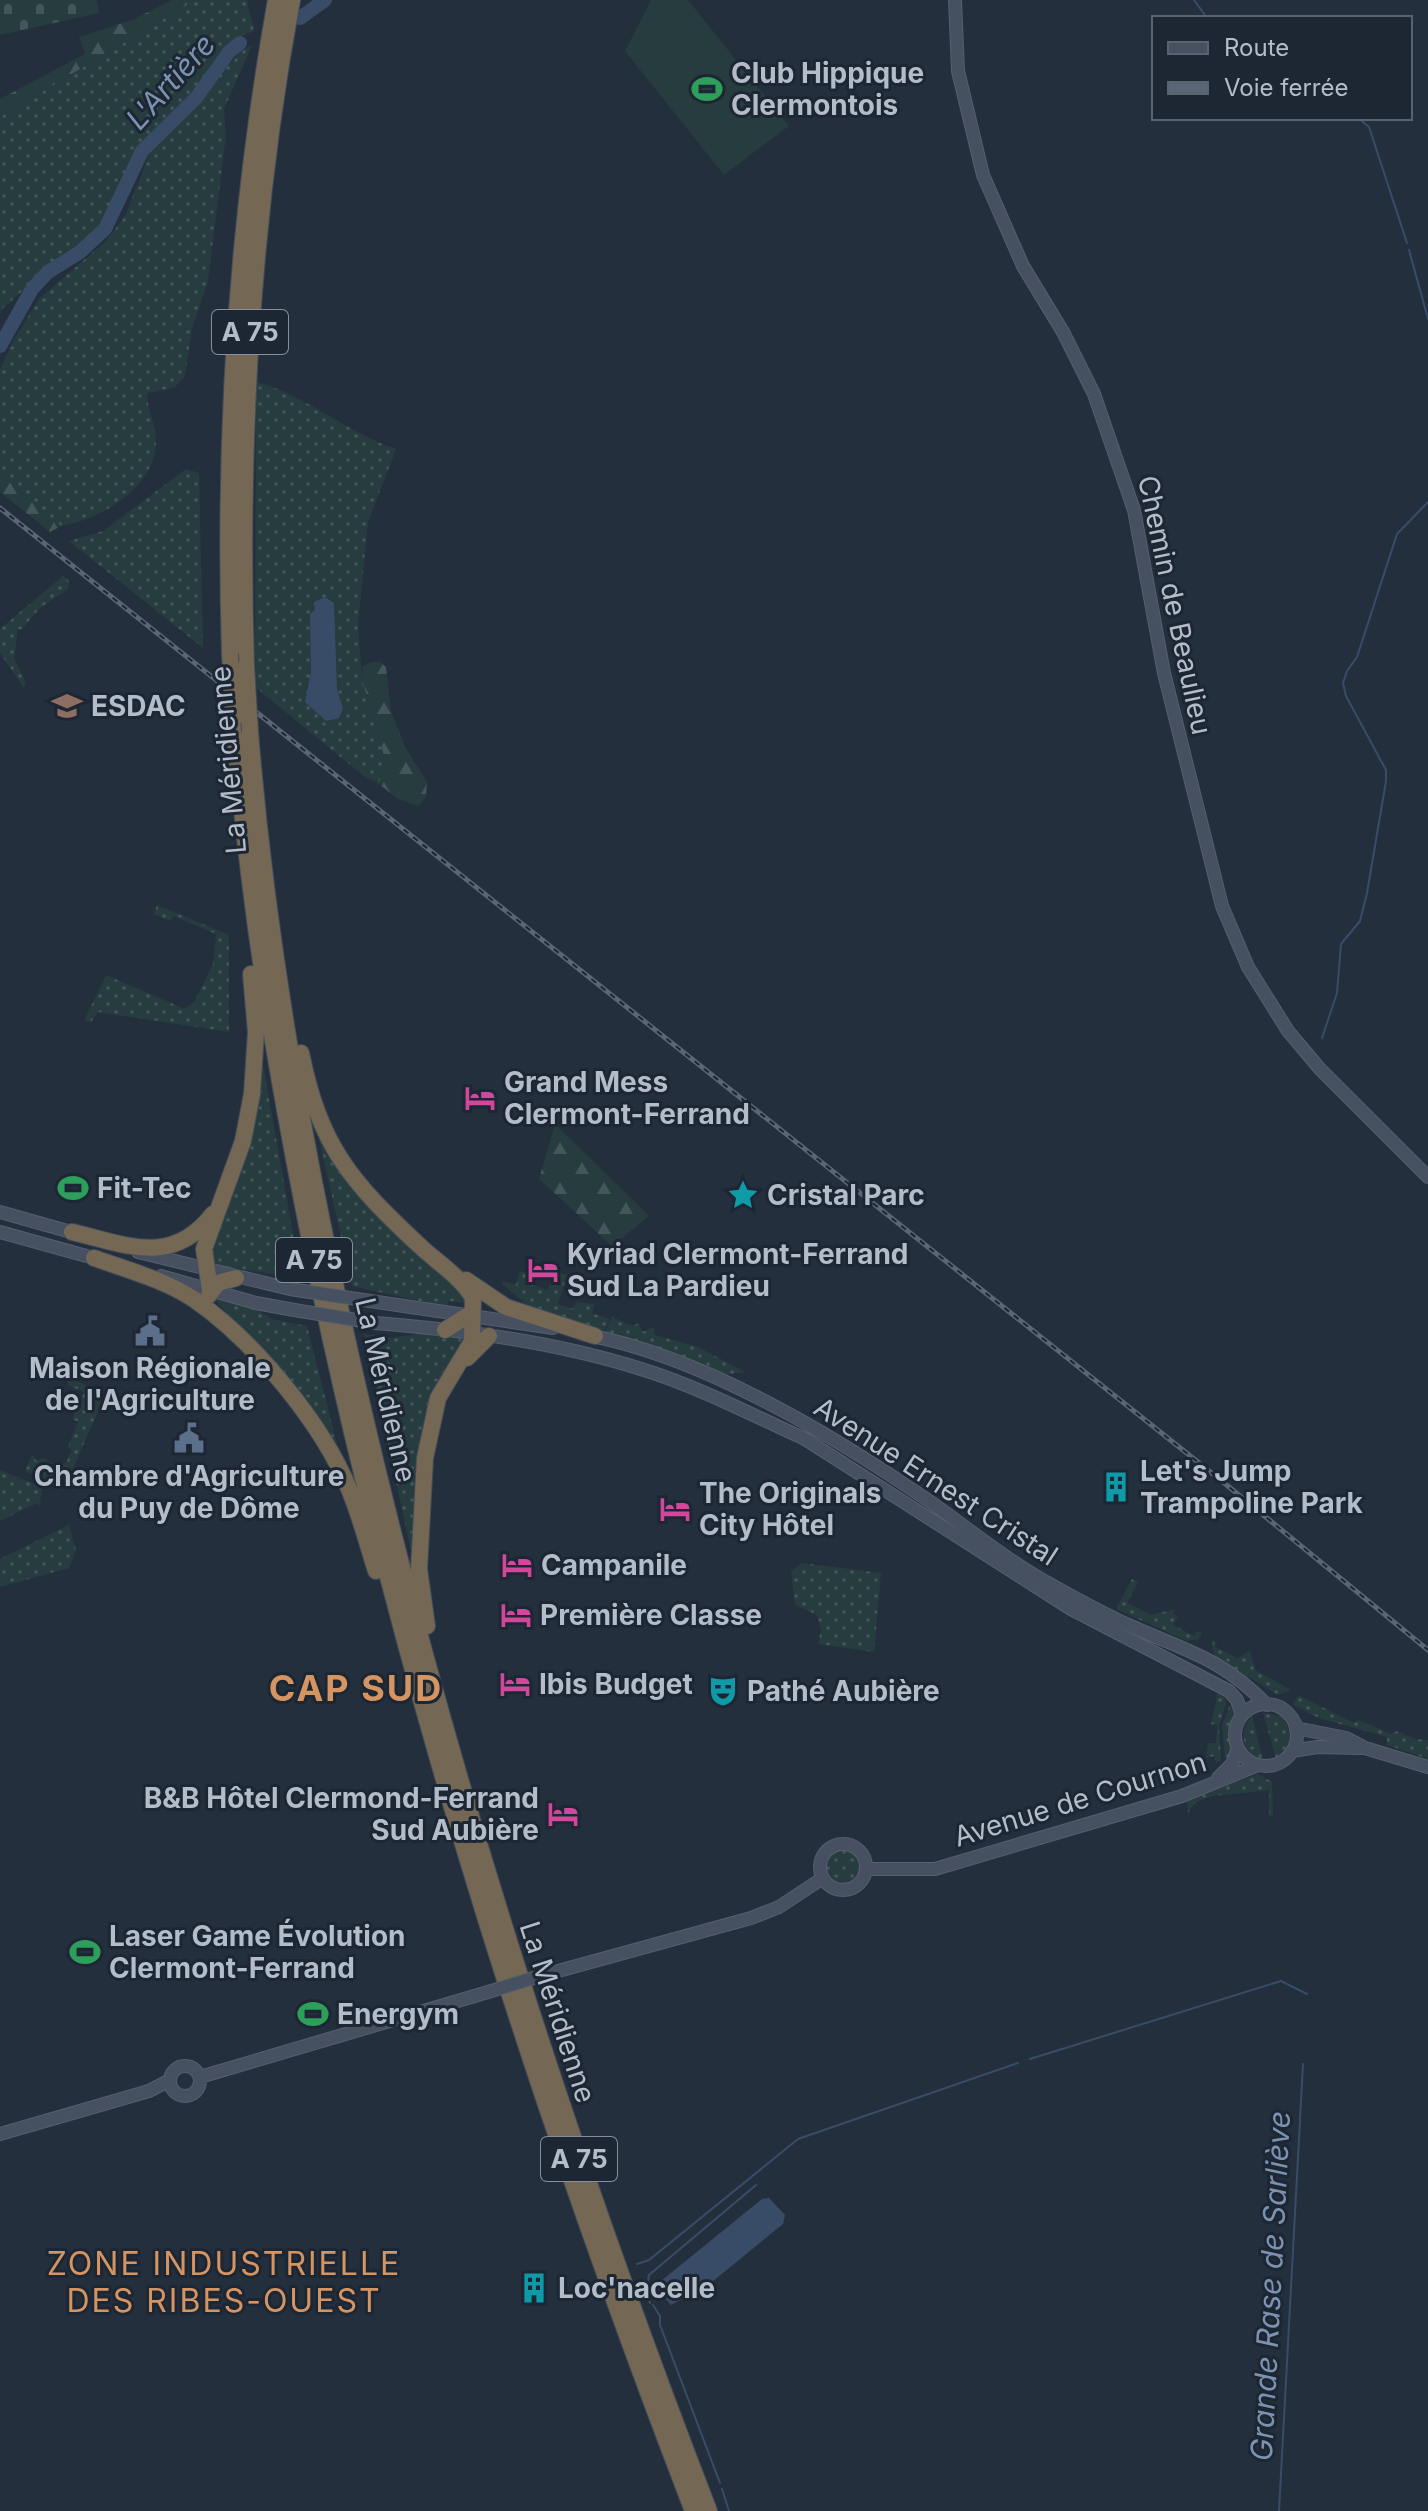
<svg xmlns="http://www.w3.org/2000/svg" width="1428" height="2511" viewBox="0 0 1428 2511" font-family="Inter,sans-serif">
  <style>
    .grass { fill: url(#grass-dots) }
    .forest { fill: url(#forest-firs) }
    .cemetery { fill: url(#cemetery-stones) }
    .garden { fill: #263c3f }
    .water { fill: #394c67 }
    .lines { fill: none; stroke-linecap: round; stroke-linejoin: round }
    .stream { stroke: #394c67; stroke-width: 2 }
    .river { stroke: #394c67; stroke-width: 14 }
    .secondary-casing { stroke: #565f6c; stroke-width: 14 }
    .motorway-casing { stroke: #434c59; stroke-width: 18 }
    .secondary { stroke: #465061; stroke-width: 12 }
    .motorway { stroke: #746855; stroke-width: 16 }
    .rail-casing { stroke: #5a6575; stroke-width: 5 }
    .rail { stroke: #1d2633; stroke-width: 2; stroke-dasharray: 6; stroke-linecap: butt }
    .secondary-bridge-casing { stroke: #565f6c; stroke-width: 14; stroke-linecap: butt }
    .motorway-bridge-casing { stroke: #434c59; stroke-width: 18; stroke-linecap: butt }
    .secondary-bridge { stroke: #465061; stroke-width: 12 }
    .motorway-bridge { stroke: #746855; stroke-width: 16 }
    .labels { text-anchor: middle; stroke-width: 6; stroke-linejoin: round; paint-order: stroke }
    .shield { fill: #1d2633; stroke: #878f9c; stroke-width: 2 }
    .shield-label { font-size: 26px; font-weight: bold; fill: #b4bcc9 }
    .poi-label { font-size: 28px; font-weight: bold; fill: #b4bcc9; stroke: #1d2633; text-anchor: start }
    .street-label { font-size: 28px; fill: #b4bcc9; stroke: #1d2633 }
    .water-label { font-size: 30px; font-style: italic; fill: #7c92b1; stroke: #1d2633 }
    .quarter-label { font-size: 32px; letter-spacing: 2px; fill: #d59563; stroke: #1d2633 }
    .district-label { font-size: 36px; font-weight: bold; letter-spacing: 2px; fill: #d59563; stroke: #1d2633 }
  </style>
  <defs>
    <pattern id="grass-dots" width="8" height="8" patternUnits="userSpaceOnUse" patternTransform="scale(2)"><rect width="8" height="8" fill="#263c3f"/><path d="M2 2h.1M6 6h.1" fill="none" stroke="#435659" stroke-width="1.8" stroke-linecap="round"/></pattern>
    <pattern id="forest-firs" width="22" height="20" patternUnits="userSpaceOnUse" patternTransform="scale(2)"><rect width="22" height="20" fill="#263c3f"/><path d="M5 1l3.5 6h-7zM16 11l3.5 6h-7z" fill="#435659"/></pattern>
    <pattern id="cemetery-stones" width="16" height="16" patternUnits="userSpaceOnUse" patternTransform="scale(2)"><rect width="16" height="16" fill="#263c3f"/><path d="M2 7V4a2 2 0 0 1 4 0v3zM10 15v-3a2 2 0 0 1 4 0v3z" fill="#435659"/></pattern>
  </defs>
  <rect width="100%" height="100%" fill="#242f3e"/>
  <path class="grass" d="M 195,0 L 247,0 L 254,31 L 238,37 L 239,40 L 227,47 L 184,104 L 134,156 L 103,228 L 80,249 L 39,276 L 0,311 L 0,117 Z
    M 252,45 L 224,109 L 226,135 L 208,281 L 192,329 L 185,376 L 174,388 L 147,393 C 147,410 156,424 156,442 C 155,488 101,519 61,526 L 0,475 L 0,370 L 13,341 L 39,299 L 106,241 L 125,216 L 150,153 L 242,50 Z
    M 256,382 C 305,394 347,433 396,449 L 368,522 L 358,624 L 362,679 L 384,756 L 379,784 L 365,777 L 255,687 Z
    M 186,469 L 199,473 L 203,648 L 69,541 L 103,531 Z
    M 63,576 L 69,581 L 68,589 L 40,608 L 21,630 L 18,629 L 14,659 L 26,683 L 24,688 L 0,653 L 0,629 Z
    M 157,905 L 229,935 L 229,1032 L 98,1012 L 91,1022 L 84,1021 L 106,975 L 185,1009 L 195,1001 L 213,964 L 216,934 L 174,916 L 170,921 L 154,914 Z
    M 260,1048 L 293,1234 L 296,1278 L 211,1264 L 210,1256 L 247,1145 Z
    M 319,1138 L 465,1295 L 466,1303 L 448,1301 L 447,1307 L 352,1286 Z
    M 554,1270 L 567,1275 L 558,1304 L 573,1309 L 576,1302 L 595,1304 L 592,1313 L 610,1319 L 604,1331 L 530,1307 L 502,1284 L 503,1281 L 516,1285 L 520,1271 L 532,1275 L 529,1284 L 548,1290 Z
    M 216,1293 L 245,1302 L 271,1319 L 307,1326 L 340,1456 L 288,1383 L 217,1302 Z
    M 612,1317 L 633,1326 L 638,1323 L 643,1332 L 654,1327 L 655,1335 L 698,1347 L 745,1372 L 725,1375 L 605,1332 Z
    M 445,1330 L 466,1331 L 430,1401 L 415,1569 L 364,1334 L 391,1338 Z
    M 70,1378 L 99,1391 L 103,1400 L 68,1480 L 55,1484 L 25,1471 L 32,1455 L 37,1461 L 42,1458 L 54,1464 L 66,1463 L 72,1450 L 68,1447 L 78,1422 L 72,1419 L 84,1392 L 67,1385 Z
    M 0,1470 L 42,1487 L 40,1505 L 37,1503 L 0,1521 Z
    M 69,1525 L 76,1550 L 69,1568 L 0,1587 L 0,1559 Z
    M 802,1563 L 881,1573 L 874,1652 L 818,1644 L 821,1630 L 817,1615 L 795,1605 L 791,1571 Z
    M 1132,1579 L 1138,1582 L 1127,1603 L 1151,1615 L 1175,1609 L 1173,1614 L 1178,1616 L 1173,1625 L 1194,1636 L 1197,1631 L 1202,1633 L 1199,1639 L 1187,1641 L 1116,1609 Z
    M 1212,1640 L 1217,1642 L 1215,1647 L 1237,1658 L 1250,1651 L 1255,1670 L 1291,1690 L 1278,1695 L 1214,1656 Z
    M 1218,1691 L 1224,1694 L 1226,1704 L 1219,1726 L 1221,1761 L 1216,1763 L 1214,1756 L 1206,1758 L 1208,1743 L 1216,1743 L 1217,1725 L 1211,1724 Z
    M 1298,1695 L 1354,1723 L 1359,1720 L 1391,1734 L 1397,1731 L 1415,1739 L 1428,1740 L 1428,1759 L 1387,1745 L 1387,1737 L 1319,1718 L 1293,1705 Z
    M 1235,1704 L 1230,1760 L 1225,1758 L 1222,1725 L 1230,1705 Z
    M 1263,1713 L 1281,1716 L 1290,1729 L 1289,1746 L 1276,1758 Z
    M 1252,1716 L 1263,1760 C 1242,1753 1238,1733 1252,1716 Z
    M 1258,1774 L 1272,1782 L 1273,1816 L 1269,1816 L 1269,1790 L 1212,1796 L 1196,1802 L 1188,1813 L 1187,1799 Z
    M825 1867a17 17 0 1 1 34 0a17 17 0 1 1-34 0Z"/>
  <path class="forest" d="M 172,0 L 195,0 L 0,117 L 0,99 L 85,54 L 79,37 L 132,20 Z
    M 0,475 L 61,526 L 50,532 L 0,492 Z
    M 371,662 L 380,662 L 386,667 L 391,711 L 405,747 L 427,782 L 426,797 L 419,806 L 398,799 L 379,784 L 384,756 L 362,679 L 363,666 Z
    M 555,1124 L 649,1216 L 612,1246 L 539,1179 Z"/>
  <path class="cemetery" d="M 0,0 L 97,0 L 99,13 L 0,35 Z"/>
  <path class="garden" d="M 651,0 L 688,0 L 789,126 L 724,175 L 625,51 Z"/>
  <path class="water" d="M 325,597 L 334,603 L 337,690 L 343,708 L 339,718 L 326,721 L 305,702 L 311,672 L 310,614 L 315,610 L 314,602 Z
    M 762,2199 L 769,2198 L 785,2215 L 783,2224 L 691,2299 L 686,2297 L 671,2305 L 658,2290 L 661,2281 Z"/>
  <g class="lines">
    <path class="stream" d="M 1194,0 L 1207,18
      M 1358,118 L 1369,127 L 1407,243
      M 1409,250 L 1428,319
      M 1322,1038 L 1337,993 L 1341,944 L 1360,921 L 1367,893 L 1386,781 L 1386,770 L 1346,696 L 1343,683 L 1347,671 L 1357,657 L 1397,534 L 1428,502
      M 1030,2059 L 1281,1981 L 1307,1994
      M 637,2264 L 649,2260 L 798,2139 L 1018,2063
      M 650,2303 L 646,2293 L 649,2275 L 756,2185
      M 653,2305 L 660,2316 L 660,2325 L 720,2483
      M 722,2489 L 729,2511
      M 1279,2511 L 1303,2064"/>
    <path class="river" d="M 300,18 L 325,0
      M 0,346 L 32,289 L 48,272 L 80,252 L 105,229 L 142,151 L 196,98 L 229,52 L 240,43"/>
    <g class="secondary-casing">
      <path id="secondary" d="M 955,0 L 958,71 L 983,175 L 1023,266 L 1063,332 L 1094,394 L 1134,510 L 1164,673 L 1222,906 L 1248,967 L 1288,1031 L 1320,1069 L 1428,1177
        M 0,1212 L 78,1234
        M 0,1232 L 101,1260
        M 138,1252 L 290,1289
        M 161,1276 L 256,1303 L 294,1310
        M 370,1301 L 553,1328
        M 375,1323 C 464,1330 556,1342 641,1369 C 697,1386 752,1415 805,1439 L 1071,1609 L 1229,1691 L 1237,1700 L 1242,1715
        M 587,1335 C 702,1356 836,1437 932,1503 C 969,1529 1002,1557 1041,1579 C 1071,1596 1101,1613 1133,1627 C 1189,1652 1221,1658 1267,1705
        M1235 1735a31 31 0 1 1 62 0a31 31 0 1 1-62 0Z
        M 1296,1728 L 1346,1738 L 1365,1748 L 1428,1767
        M 1292,1751 L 1317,1747 L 1361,1748
        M 1218,1778 L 1232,1764 L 1238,1748
        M820 1867a23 23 0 1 1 46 0a23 23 0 1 1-46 0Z
        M 866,1869 L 935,1869 L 1182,1796 L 1258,1765
        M 540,1976 L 751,1918 L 779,1907 L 823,1878
        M170 2081a15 15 0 1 1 30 0a15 15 0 1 1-30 0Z
        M 200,2077 L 488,1992
        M 0,2134 L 149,2091 L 170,2080"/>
    </g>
    <g class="motorway-casing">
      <path id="motorway" d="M 230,654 C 223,434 237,217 276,0
        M 246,666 C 239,442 251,221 292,0
        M 234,719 C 249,927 286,1132 330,1336 C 419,1738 545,2127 693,2511
        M 250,732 C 269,966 313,1197 367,1426 C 454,1796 572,2156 709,2511
        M 301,1053 C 320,1147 351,1182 421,1247 C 436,1261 463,1279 473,1298 L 472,1341 L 438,1398 L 425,1458 L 419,1569 L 427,1626
        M 72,1232 C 127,1245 172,1267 213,1214
        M 94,1258 C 128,1270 165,1280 195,1300 C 254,1341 322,1423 349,1489 C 360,1515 367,1543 376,1571
        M 466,1280 L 506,1307 L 595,1336
        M 210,1290 L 204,1249 L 243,1141 L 252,1094 L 256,1032 L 251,974
        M 209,1295 L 218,1283 L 236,1278
        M 445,1330 L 470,1314
        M 467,1358 L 489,1336"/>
    </g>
    <use href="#secondary" class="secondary"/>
    <use href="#motorway" class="motorway"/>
    <g class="rail-casing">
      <path id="rail" d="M 0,508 L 1223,1482 L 1428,1650"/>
    </g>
    <use href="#rail" class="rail"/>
    <g class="secondary-bridge-casing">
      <path id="secondary-bridge" d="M 290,1289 L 370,1301
        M 294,1310 L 375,1323
        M 488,1992 L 540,1976"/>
    </g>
    <g class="motorway-bridge-casing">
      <path id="motorway-bridge" d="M 230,654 L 234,719
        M 246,666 L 250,732"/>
    </g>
    <use href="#secondary-bridge" class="secondary-bridge"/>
    <use href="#motorway-bridge" class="motorway-bridge"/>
  </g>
  <defs>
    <g id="stadium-bare" transform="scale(2.4)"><path d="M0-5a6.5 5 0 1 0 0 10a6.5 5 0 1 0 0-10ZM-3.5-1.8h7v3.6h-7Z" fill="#2e9e5b" stroke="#1d2633" stroke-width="2.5" paint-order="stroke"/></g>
    <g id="university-bare" transform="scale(2.4)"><path d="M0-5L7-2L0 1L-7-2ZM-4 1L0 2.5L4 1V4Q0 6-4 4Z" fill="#8d6e63" stroke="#1d2633" stroke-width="2.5" paint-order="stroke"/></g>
    <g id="hotel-bare" transform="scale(2.4)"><path d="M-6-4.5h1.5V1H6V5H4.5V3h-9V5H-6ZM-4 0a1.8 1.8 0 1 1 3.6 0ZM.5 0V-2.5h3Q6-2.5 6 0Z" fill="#d1479c" stroke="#1d2633" stroke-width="2.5" paint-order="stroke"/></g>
    <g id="sight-bare" transform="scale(2.4)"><path d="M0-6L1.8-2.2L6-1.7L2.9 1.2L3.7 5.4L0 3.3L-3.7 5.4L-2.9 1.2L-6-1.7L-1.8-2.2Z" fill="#0f9aa8" stroke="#1d2633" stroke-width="2.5" paint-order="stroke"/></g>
    <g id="civic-bare" transform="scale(2.4)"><path d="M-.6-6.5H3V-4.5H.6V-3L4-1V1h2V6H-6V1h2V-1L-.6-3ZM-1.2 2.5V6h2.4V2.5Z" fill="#5c6f8a" stroke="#1d2633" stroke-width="2.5" paint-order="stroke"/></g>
    <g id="building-bare" transform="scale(2.4)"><path d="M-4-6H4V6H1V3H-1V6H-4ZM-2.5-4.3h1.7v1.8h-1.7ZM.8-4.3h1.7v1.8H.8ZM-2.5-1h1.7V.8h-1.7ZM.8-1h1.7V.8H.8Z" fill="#0f9aa8" stroke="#1d2633" stroke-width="2.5" paint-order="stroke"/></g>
    <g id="theatre-bare" transform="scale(2.4)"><path d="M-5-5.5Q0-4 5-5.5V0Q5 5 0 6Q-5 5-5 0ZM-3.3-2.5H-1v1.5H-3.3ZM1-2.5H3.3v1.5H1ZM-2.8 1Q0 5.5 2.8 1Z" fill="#0f9aa8" stroke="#1d2633" stroke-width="2.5" paint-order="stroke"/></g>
  </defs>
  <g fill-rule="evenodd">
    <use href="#stadium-bare" x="707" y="89"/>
    <use href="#university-bare" x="67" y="706"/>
    <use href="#hotel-bare" x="480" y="1098"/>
    <use href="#stadium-bare" x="73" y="1188"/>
    <use href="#sight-bare" x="743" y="1195"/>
    <use href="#hotel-bare" x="543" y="1270"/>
    <use href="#civic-bare" x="150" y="1331"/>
    <use href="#civic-bare" x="189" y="1438"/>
    <use href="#building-bare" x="1116" y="1487"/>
    <use href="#hotel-bare" x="675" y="1509"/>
    <use href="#hotel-bare" x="517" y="1565"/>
    <use href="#hotel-bare" x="516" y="1615"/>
    <use href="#hotel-bare" x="515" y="1684"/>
    <use href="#theatre-bare" x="723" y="1691"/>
    <use href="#hotel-bare" x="563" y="1814"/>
    <use href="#stadium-bare" x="85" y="1952"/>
    <use href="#stadium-bare" x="313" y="2014"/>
    <use href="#building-bare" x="534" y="2288"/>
  </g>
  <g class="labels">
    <g class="shield">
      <rect x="212" y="310" width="76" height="44" rx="6"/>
      <rect x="276" y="1238" width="76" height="44" rx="6"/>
      <rect x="541" y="2137" width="76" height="44" rx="6"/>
    </g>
    <g class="shield-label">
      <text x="250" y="341">A 75</text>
      <text x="314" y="1269">A 75</text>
      <text x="579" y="2168">A 75</text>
    </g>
    <g class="poi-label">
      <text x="731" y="83">Club Hippique<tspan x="731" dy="32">Clermontois</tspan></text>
      <text x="91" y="716">ESDAC</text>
      <text x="504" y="1092">Grand Mess<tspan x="504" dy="32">Clermont-Ferrand</tspan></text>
      <text x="97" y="1198">Fit-Tec</text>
      <text x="767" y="1205">Cristal Parc</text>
      <text x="567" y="1264">Kyriad Clermont-Ferrand<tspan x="567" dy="32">Sud La Pardieu</tspan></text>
      <text x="150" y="1378" text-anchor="middle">Maison Régionale<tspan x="150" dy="32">de l'Agriculture</tspan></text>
      <text x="1140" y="1481">Let's Jump<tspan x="1140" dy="32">Trampoline Park</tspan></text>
      <text x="189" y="1486" text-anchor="middle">Chambre d'Agriculture<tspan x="189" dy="32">du Puy de Dôme</tspan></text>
      <text x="699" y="1503">The Originals<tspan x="699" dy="32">City Hôtel</tspan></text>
      <text x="541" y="1575">Campanile</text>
      <text x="540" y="1625">Première Classe</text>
      <text x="539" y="1694">Ibis Budget</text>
      <text x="747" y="1701">Pathé Aubière</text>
      <text x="539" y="1808" text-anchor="end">B&amp;B Hôtel Clermond-Ferrand<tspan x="539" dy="32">Sud Aubière</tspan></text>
      <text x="109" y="1946">Laser Game Évolution<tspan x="109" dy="32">Clermont-Ferrand</tspan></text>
      <text x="337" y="2024">Energym</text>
      <text x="558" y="2298">Loc'nacelle</text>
    </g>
    <g class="street-label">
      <text transform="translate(1175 605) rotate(78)" y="10">Chemin de Beaulieu</text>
      <text transform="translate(228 760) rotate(-95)" y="10">La Méridienne</text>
      <text transform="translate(386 1390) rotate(77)" y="10">La Méridienne</text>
      <text transform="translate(936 1481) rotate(33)" y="10">Avenue Ernest Cristal</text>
      <text transform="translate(1080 1799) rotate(-17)" y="10">Avenue de Cournon</text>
      <text transform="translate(558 2012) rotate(72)" y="10">La Méridienne</text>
    </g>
    <g class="water-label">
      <text transform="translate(171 82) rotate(-48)" y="10">L'Artière</text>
      <text transform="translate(1271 2286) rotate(-87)" y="10">Grande Rase de Sarliève</text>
    </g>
    <g class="quarter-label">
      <text x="224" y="2275">ZONE INDUSTRIELLE<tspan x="224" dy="37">DES RIBES-OUEST</tspan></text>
    </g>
    <g class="district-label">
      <text x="356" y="1701">CAP SUD</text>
    </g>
  </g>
  <rect x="1152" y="16" width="260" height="104" fill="#1d2633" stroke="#59626f" stroke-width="2"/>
  <rect x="1168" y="42" width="40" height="12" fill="#465061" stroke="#59626f" stroke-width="2"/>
  <text x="1224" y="56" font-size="24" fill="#b4bcc9">Route</text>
  <rect x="1168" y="82" width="40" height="12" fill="#5a6575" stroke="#59626f" stroke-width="2"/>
  <text x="1224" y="96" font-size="24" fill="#b4bcc9">Voie ferrée</text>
</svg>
